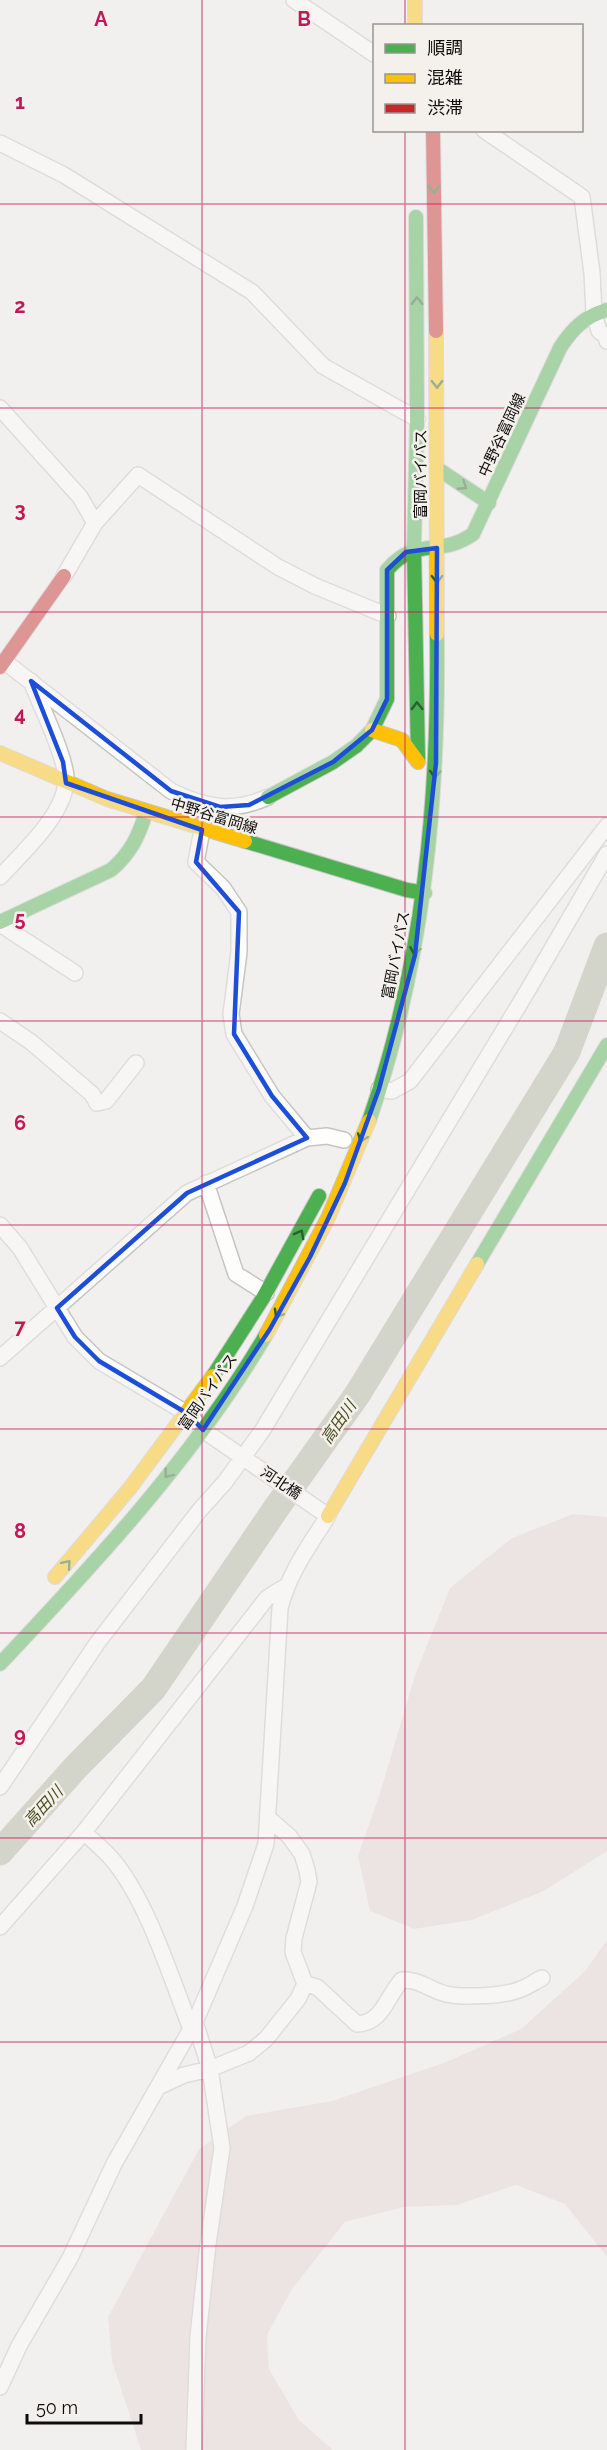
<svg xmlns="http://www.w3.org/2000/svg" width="607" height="2450" viewBox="0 0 607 2450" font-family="Raleway,'Noto Sans JP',sans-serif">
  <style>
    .green { fill: #e4d6d6 }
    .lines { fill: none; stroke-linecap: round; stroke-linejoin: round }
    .river { stroke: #b0b49e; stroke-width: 27 }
    .street-casing { stroke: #c6c5c3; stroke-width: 18 }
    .fast-casing { stroke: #c6c5c3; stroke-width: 16 }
    .slow-casing { stroke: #c6c5c3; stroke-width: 16 }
    .jam-casing { stroke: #c6c5c3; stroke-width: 16 }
    .street { stroke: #fdfdfc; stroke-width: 15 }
    .fast { stroke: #4caf50; stroke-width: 14 }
    .slow { stroke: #ffc107; stroke-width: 14 }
    .jam { stroke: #c62828; stroke-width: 14 }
    .oneway { stroke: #2c5e2e }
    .marked { fill: none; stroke: #1d4ed8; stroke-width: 4.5; stroke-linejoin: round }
    .grid { fill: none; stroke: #c2185b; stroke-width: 1.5; stroke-opacity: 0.55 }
    .labels { text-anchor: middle; stroke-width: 5; stroke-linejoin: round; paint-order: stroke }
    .street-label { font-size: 15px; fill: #0d0c0b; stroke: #f4f0ec }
    .water-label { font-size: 16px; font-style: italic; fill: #464e19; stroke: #f4f0ec }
    .grid-label { font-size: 20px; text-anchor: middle; font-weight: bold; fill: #c2185b; stroke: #f4f0ec; stroke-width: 5; stroke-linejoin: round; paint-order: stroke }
  </style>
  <rect width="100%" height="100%" fill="#f2f0ee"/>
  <path class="green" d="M 573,1514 L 607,1517 L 607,1851 L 544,1891 L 472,1920 L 414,1929 L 370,1911 L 358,1856 L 380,1793 L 415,1675 L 450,1588 L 512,1538 Z
    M 607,1940 L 607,2257 L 565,2204 L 516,2185 L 457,2205 L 404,2207 L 345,2222 L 292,2289 L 267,2335 L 269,2369 L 299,2420 L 333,2450 L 141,2450 L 112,2361 L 108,2317 L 199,2149 L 246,2116 L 332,2101 L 446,2062 L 521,2029 L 585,1971 Z"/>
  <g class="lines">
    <path class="river" d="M 0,1852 L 76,1767 L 153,1689 L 277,1507 L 357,1395 L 567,1052 L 607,946"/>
    <g class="street-casing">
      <path id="street" d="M 294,0 L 374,54
        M 484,130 L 582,197 L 592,273 L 594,314 L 599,331 L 606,336 L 607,341
        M 0,143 L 64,175 L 252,292 L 323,366 L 417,419
        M 0,408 L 80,497 L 95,523 L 64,576
        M 95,523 L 138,475 L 278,567 L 315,586 L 388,616
        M 4,661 L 171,791 C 206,808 233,813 268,797
        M 202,830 L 196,862 L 223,888 L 239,912 L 239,952 L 231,1014 L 234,1034 L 272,1096 L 307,1138
        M 0,877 C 22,853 67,813 66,778 C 65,755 40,704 31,681
        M 0,924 L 75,973
        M 0,1021 L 31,1042 L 92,1094 L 97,1103 L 106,1101 L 136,1063
        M 379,1089 L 392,1091 L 410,1081 L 607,826
        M 206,1183 L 236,1274 L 266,1293
        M 0,1225 L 20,1248 L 75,1337 L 99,1361 L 188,1414 L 203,1430 L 328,1516 C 309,1546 289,1573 280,1608 L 266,1844 L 245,1906 L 195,2022 L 114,2164 L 70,2258 L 19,2346 L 0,2387
        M 0,1358 L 187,1193 L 307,1138 L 327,1136 L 344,1140
        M 0,1787 L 98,1642 L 199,1511 L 225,1482 L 262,1431 L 528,990 L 607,854
        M 84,1832 C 93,1841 103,1849 111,1858 C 147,1899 171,1978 191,2029
        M 0,1927 L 84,1832 L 267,1598 L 285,1587
        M 305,1984 L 317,1987 L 357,2024 C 383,2023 386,1997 402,1980 C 419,1979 430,1990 446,1994 C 463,1998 506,1996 521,1989 C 528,1987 535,1981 542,1978
        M 158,2087 L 184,2075 L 210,2069 L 249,2053 L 266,2039 L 298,1999 L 305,1984 L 293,1952 L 294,1938 L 309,1882 L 307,1870 L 302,1854 L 289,1836 L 268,1818
        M 194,2450 L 198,2337 L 208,2244 L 222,2148 L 210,2069 L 195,2022"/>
    </g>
    <g class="fast-casing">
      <path id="fast" d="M 416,217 L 417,419 L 414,548 L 418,758
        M 438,469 L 489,503
        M 268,797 L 333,762 L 356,746 L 372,730 L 387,699 L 387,570 C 417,535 439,558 473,534 L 560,348 C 572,329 585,316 607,310
        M 245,841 L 407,890 L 425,893
        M 0,922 L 111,870 C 130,854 139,836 146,812
        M 369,1121 C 424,963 439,800 437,634
        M 477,1264 L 607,1045
        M 213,1376 L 263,1298 L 319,1196
        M 0,1664 C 97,1561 194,1457 266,1335"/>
    </g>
    <g class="slow-casing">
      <path id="slow" d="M 415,0 L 415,26
        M 436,331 L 437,634
        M 372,730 L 402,740 L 418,762
        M 0,753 L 107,799 L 245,841
        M 266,1335 L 328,1218 L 369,1121
        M 328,1516 L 477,1264
        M 55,1577 L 130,1488 L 213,1376"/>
    </g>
    <g class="jam-casing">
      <path id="jam" d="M 433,130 L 436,331
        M 0,667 L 64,576"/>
    </g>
    <use href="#street" class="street"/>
    <use href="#fast" class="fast"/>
    <use href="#slow" class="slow"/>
    <use href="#jam" class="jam"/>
  </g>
  <defs><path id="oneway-chevron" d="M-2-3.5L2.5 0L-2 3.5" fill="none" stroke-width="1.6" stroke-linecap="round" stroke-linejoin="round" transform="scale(1.5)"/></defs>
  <g class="oneway">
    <use href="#oneway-chevron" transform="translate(434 189) rotate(89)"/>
    <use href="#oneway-chevron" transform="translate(417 301) rotate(-90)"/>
    <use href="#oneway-chevron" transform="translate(437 384) rotate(89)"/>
    <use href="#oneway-chevron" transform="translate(463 486) rotate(33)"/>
    <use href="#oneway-chevron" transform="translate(437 579) rotate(90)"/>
    <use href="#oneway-chevron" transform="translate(417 706) rotate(-91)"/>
    <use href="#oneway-chevron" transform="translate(435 774) rotate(94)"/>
    <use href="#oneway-chevron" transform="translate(415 951) rotate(100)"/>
    <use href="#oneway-chevron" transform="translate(362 1138) rotate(110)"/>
    <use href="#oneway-chevron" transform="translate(300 1234) rotate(-62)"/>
    <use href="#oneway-chevron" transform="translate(278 1314) rotate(120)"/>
    <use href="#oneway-chevron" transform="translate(168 1474) rotate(128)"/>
    <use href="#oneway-chevron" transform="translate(67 1564) rotate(-49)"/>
  </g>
  <path d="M0 0H607V2450H0ZM 437,548 L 436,763 L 415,955 L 379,1089 L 345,1183 L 310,1257 L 270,1329 L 203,1430 L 188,1414 L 99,1361 L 75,1337 L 57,1308 L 187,1193 L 307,1138 L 272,1096 L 234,1034 L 239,912 L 196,862 L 202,830 L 66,783 L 63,762 L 31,681 L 171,791 L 220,807 L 249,805 L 333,762 L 372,730 L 387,699 L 387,570 L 406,552 Z" fill="#f2f0ee" fill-opacity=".55" fill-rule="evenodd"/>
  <path class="marked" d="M 437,548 L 436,763 L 415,955 L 379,1089 L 345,1183 L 310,1257 L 270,1329 L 203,1430 L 188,1414 L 99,1361 L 75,1337 L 57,1308 L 187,1193 L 307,1138 L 272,1096 L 234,1034 L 239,912 L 196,862 L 202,830 L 66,783 L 63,762 L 31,681 L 171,791 L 220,807 L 249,805 L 333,762 L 372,730 L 387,699 L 387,570 L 406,552 Z"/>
  <path class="grid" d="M 202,0 L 202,2450M 405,0 L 405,26M 405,130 L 405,2450M 0,204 L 607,204M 0,408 L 607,408M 0,612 L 607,612M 0,817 L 607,817M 0,1021 L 607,1021M 0,1225 L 607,1225M 0,1429 L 607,1429M 0,1633 L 607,1633M 0,1838 L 607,1838M 0,2042 L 607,2042M 0,2246 L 607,2246"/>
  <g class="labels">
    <g class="street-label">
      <text transform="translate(502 435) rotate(-65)" y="5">中野谷富岡線</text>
      <text transform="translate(421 474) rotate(-90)" y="5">富岡バイパス</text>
      <text transform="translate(214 816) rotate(17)" y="5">中野谷富岡線</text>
      <text transform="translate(396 955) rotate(-79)" y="5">富岡バイパス</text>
      <text transform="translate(208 1392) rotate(-55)" y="5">富岡バイパス</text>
      <text transform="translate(281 1483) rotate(34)" y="5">河北橋</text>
    </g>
    <g class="water-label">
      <text transform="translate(338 1422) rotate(-55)" y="6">高田川</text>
      <text transform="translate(43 1806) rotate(-47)" y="6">高田川</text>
    </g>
  </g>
  <g class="grid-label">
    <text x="101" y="26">A</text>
    <text x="304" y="26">B</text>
    <text x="20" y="109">1</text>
    <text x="20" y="313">2</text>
    <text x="20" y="517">3</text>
    <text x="20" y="721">4</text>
    <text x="20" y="926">5</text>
    <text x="20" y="1130">6</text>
    <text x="20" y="1334">7</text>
    <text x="20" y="1538">8</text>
    <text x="20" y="1742">9</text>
  </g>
  <rect x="373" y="24" width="210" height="108" fill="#f4f0ec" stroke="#989592" stroke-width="1.5"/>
  <rect x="385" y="44" width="30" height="9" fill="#4caf50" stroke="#989592" stroke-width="1.5"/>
  <text x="427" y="54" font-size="18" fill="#0d0c0b">順調</text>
  <rect x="385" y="74" width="30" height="9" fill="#ffc107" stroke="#989592" stroke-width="1.5"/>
  <text x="427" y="84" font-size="18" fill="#0d0c0b">混雑</text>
  <rect x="385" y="104" width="30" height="9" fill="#c62828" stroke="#989592" stroke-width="1.5"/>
  <text x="427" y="114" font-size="18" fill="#0d0c0b">渋滞</text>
  <path d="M27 2414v9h114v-9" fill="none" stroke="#0d0c0b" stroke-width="3"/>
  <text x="36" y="2414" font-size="18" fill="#0d0c0b" stroke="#f4f0ec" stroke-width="4.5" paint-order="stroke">50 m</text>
</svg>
